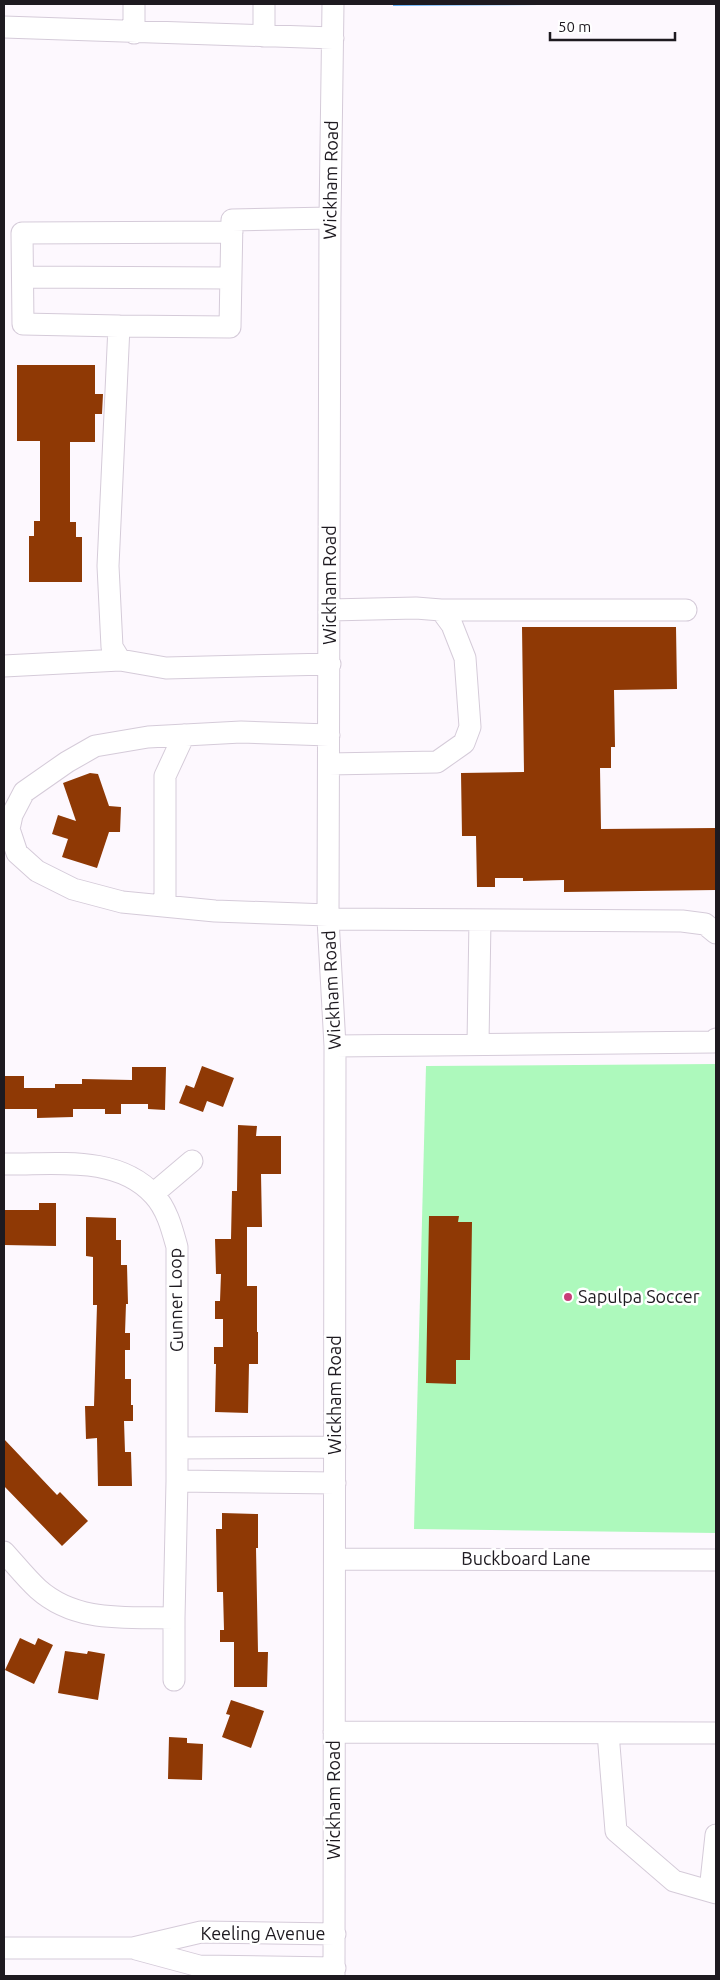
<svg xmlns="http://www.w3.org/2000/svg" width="720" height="1980" viewBox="0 0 720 1980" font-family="Ubuntu,sans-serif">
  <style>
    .green { fill: #adf9bc }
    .water { fill: #67b3fb }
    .building { fill: #8f3905 }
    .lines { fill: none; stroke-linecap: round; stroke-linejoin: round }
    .minor-casing { stroke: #d5cbd9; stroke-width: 23 }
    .minor { stroke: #fff; stroke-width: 21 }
    .poi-dot { fill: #c83e77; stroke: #fff; stroke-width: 2 }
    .labels { text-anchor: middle; stroke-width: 5; stroke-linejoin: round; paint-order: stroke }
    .street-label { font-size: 18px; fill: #1e1a20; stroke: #fff }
    .poi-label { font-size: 18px; fill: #1e1a20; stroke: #fff; text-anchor: start }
  </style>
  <rect width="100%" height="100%" fill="#fdf8fe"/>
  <path class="green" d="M 716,1064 L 716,1533 L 414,1529 L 426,1066 Z"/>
  <path class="water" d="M 393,4 L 665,4 L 393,6 Z"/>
  <path class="building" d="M 17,365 L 95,365 L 95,394 L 103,394 L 102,414 L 95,414 L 95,442 L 70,442 L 70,522 L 76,522 L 76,537 L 82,537 L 82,582 L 29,582 L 29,536 L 34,536 L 34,521 L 40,521 L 40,441 L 17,441 Z
    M 522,627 L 676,627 L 677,689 L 614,690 L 615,747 L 611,747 L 611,768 L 600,768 L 601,829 L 716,828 L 716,890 L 564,892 L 564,880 L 523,881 L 523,878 L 495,878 L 495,887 L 477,887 L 476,836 L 462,836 L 461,773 L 524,772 Z
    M 90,773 L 98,774 L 109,806 L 121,807 L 120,832 L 109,832 L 97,868 L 62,857 L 68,839 L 52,834 L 58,815 L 76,821 L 63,783 Z
    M 202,1066 L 234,1078 L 223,1107 L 207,1101 L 203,1112 L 179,1103 L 186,1085 L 194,1088 Z
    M 132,1067 L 166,1067 L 165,1110 L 148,1109 L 148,1104 L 121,1104 L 121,1114 L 105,1114 L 105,1109 L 73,1109 L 73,1117 L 37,1118 L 37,1109 L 4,1109 L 4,1076 L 24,1076 L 24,1088 L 55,1088 L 55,1084 L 82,1084 L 82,1079 L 132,1080 Z
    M 238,1125 L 257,1126 L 256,1136 L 281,1136 L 281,1174 L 261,1174 L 262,1227 L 247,1227 L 247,1286 L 257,1286 L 257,1332 L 258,1332 L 258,1364 L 249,1364 L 248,1413 L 215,1412 L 216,1364 L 214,1364 L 214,1347 L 223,1347 L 223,1319 L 215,1319 L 215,1301 L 220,1301 L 221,1274 L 216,1274 L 215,1239 L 231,1239 L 232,1191 L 237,1191 Z
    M 39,1203 L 56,1203 L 56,1246 L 4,1245 L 4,1210 L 39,1210 Z
    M 429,1216 L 459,1216 L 458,1222 L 472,1222 L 470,1360 L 456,1360 L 456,1384 L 426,1383 Z
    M 86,1217 L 116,1218 L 116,1240 L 121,1240 L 121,1265 L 127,1265 L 128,1304 L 126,1304 L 125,1333 L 130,1333 L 130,1350 L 125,1350 L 125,1379 L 131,1379 L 131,1405 L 133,1405 L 133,1421 L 124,1421 L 125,1452 L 131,1452 L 132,1486 L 98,1486 L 97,1438 L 86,1439 L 85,1406 L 94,1406 L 97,1305 L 93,1305 L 93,1257 L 86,1256 Z
    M 4,1439 L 57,1495 L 60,1492 L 88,1521 L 62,1546 L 4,1486 Z
    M 222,1513 L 258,1514 L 258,1548 L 256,1548 L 258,1652 L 268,1652 L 267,1687 L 234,1687 L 234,1642 L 220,1642 L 220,1630 L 224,1630 L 223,1592 L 217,1592 L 216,1529 L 222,1529 Z
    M 20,1638 L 35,1645 L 38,1638 L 53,1645 L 34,1684 L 5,1670 Z
    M 65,1651 L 87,1654 L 88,1651 L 105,1654 L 98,1700 L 58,1693 Z
    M 231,1700 L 264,1711 L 251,1748 L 222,1737 L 230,1715 L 226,1714 Z
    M 169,1737 L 187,1738 L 187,1743 L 203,1744 L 202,1780 L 168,1779 Z"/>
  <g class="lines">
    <g class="minor-casing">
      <path id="minor" d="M 134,4 L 134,33
        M 264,4 L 264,36
        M 333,4 L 330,218 L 328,919 L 335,1046 L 334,1976
        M 4,27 L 333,38
        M 23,277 L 230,278
        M 119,326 L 23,324 L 22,233 L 232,232
        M 441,610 L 686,610
        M 330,664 L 166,668 L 120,660 L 112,647 L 108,566 L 119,326 L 230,327 L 232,220 L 330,218
        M 4,666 L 120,660
        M 329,764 L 437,762 L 464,743 L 470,727 L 465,658 L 452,625 L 441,610 L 416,608 L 330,610
        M 165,906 L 165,776 L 184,735
        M 328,915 L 215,911 L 122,902 L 73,889 L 37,871 L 17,853 L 9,829 L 12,815 L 24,792 L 67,762 L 95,746 L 148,737 L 241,732 L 329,735
        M 328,919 L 682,921 L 705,924 L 716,933
        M 478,1043 L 480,920
        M 335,1046 L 714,1042 L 716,1039
        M 4,1164 C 53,1165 117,1154 154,1195 C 167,1209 172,1229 177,1247 L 177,1481 L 174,1618 L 174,1680
        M 153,1194 L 192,1161
        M 177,1448 L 335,1447
        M 177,1481 L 335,1483
        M 4,1552 C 15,1564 26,1578 38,1589 C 76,1623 126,1617 174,1618
        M 335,1559 L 716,1560
        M 334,1732 L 716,1733
        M 608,1733 L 616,1831 L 674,1881 L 716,1893
        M 710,1891 L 716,1835
        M 4,1948 L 133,1948 L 201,1932 L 335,1934
        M 136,1949 L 199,1966 L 335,1968"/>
    </g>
    <use href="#minor" class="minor"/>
  </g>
  <circle class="poi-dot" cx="568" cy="1297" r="5"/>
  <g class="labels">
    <g class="street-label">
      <text transform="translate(331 180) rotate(-89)" y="6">Wickham Road</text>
      <text transform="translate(330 585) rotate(-90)" y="6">Wickham Road</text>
      <text transform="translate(332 990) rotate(-93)" y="6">Wickham Road</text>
      <text transform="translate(176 1300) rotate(-91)" y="6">Gunner Loop</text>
      <text transform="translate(335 1395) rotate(-90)" y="6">Wickham Road</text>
      <text x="526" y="1565">Buckboard Lane</text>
      <text transform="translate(334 1800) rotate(-90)" y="6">Wickham Road</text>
      <text x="263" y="1940">Keeling Avenue</text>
    </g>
    <g class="poi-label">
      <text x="578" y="1303">Sapulpa Soccer</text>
    </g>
  </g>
  <rect width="720" height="1980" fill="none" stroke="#1e1a20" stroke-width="10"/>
  <path d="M550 32v8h125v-8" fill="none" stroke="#1e1a20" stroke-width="2.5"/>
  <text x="558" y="32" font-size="15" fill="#1e1a20" stroke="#ffffff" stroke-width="4" paint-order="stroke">50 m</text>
</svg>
